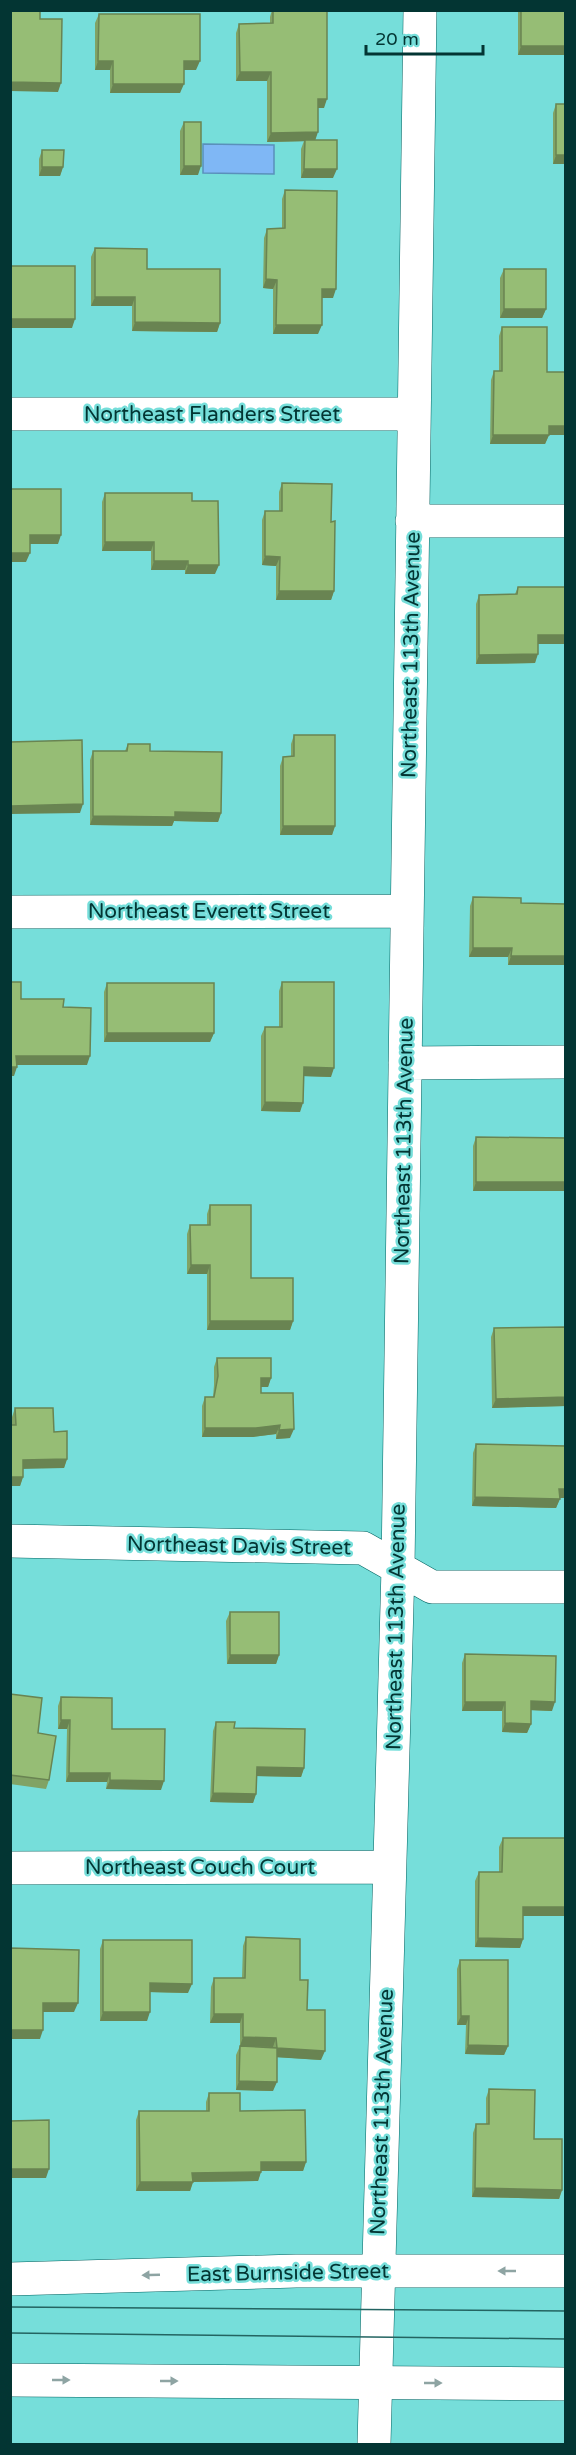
<svg xmlns="http://www.w3.org/2000/svg" width="576" height="2455" font-family="'Varela Round',sans-serif">
<style>
.water{fill:#7fb7f5;stroke:#5a90bb;stroke-width:1.5}
.lines{fill:none;stroke-linecap:round;stroke-linejoin:round}
.minor-casing{stroke:#006361;stroke-width:34}
.tertiary-casing{stroke:#006361;stroke-width:34}
.minor{stroke:#fff;stroke-width:33}
.tertiary{stroke:#fff;stroke-width:33}
.tram{stroke:#236461;stroke-width:1.5}
.wall{fill:#81a365}
.shaded-wall{fill:#698452}
.building{fill:#96bd75;stroke:#698452;stroke-width:1.5}
.oneway{fill:#8ea4a3}
.labels{text-anchor:middle;dominant-baseline:central;stroke-width:5;stroke-linejoin:round;paint-order:stroke}
.street-label{font-size:21px;fill:#033533;stroke:#76deda}
</style>
<rect width="100%" height="100%" fill="#76deda"/>
<path class="water" d="M203,144L274,145V174L203,173Z"/>
<g class="lines">
<g class="minor-casing">
<path id="minor" d="M10,414H414
M412,521H566
M10,912L407,911
M405,1063L566,1062
M10,1541L363,1548L432,1587H566
M10,1868L389,1867
M374,2444L398,1568L420,10"/>
</g>
<g class="tertiary-casing">
<path id="tertiary" d="M10,2279L296,2271H566
M10,2380L566,2384"/>
</g>
<use href="#minor" class="minor"/>
<use href="#tertiary" class="tertiary"/>
<path class="tram" d="M10,2307L566,2311
M10,2333L566,2339"/>
</g>
<path class="wall" d="M272,10H327L324,108H318L315,140L333,178H301V149L304,141L267,142V81H236V33L239,24L270,23V17Z
M518,10H566V55H518Z
M99,14L196,70H184L180,93H110V70H95V23Z
M556,104L566,164H553V113Z
M184,122L198,175H180V131Z
M42,150L63,167L60,176H39V159Z
M285,190L333,298H322L318,334H273V289L263,288L264,238L267,229L282,228V199Z
M95,248L147,269L220,323L217,332L132,331V306H91V257Z
M504,269L546,309L542,318H500V278Z
M502,327L547,372L566,435H549L545,444H490L491,380L494,371H499V336Z
M282,483L331,522L334,591L331,600H276V566L262,565V520L265,511H279V492Z
M105,493L192,501L215,574H185V570H151V551H102V502Z
M518,587H566V644H538L535,663L476,664V604L479,595L515,594Z
M294,735L335,826L332,835H280V766L283,757L291,756V744Z
M128,744L150,751L221,813L218,822L174,821L172,826L90,825V760L93,751H125Z
M473,897L521,903L566,904V965H508V957H469L470,906Z
M282,982L331,1077L304,1076L300,1112L261,1111V1036L265,1027H279V991Z
M107,983L214,1033L210,1042H104V992Z
M476,1137L566,1138V1191H473V1146Z
M210,1205L251,1278L293,1321L290,1330H207V1274H187V1234L190,1225H207V1214Z
M566,1327V1406L492,1408L491,1337L494,1328Z
M217,1358L271,1378L268,1387H261V1393L290,1438L276,1439V1434L253,1437H202V1406L205,1397H213L214,1385V1367Z
M15,1408L54,1432L67,1459L64,1468H23V1477L20,1486L12,1425V1417Z
M476,1444L566,1498H560L556,1508L472,1506L473,1453Z
M230,1612L279,1655L276,1664H227L226,1621Z
M465,1654L552,1711L531,1710V1724L527,1733L502,1732V1711H462V1663Z
M10,1694L38,1733L49,1780L46,1789L10,1784Z
M61,1697L112,1729L161,1790L106,1789L107,1782H66L67,1729H58V1706Z
M216,1722L234,1728L304,1768L301,1777L256,1776V1794L253,1803L210,1802L213,1731Z
M503,1838L566,1916H523V1939L520,1948L475,1947V1881L479,1872H499V1847Z
M246,1937L300,1980L307,2010L321,2060L277,2057L273,2091L236,2090V2055L240,2046L273,2047L240,2046V2023H210L211,1987L214,1978H242L243,1946Z
M103,1940L188,1993L150,1992L147,2021H100V1949Z
M460,1960L508,2046L504,2055L465,2054L466,2025H457V1969Z
M489,2089L534,2139L562,2190L559,2199L472,2197L473,2133L476,2124H486V2098Z
M209,2093L240,2111L306,2162L303,2171H261L258,2181L193,2182L190,2191H136V2120L139,2111H206V2102Z"/>
<path class="shaded-wall" d="M521,46H566V55H518Z
M98,61H113L110,70H95Z
M184,61H200L196,70H181Z
M240,72H271L267,81H236Z
M10,82L61,83L58,92L10,91Z
M113,84H184L180,93H110Z
M318,99H327L324,108H315Z
M318,132L315,141L267,142L271,133Z
M556,155H566V164H553Z
M184,166H201L198,175H180Z
M42,167H63L60,176H39Z
M304,169H337L333,178H301Z
M266,279L277,280L273,289L263,288Z
M322,289H336L333,298H319Z
M95,297H135L132,306H91Z
M504,309H546L542,318H500Z
M10,319H75L72,328H10Z
M135,322L220,323L217,332L132,331Z
M276,325H322L318,334H273Z
M549,426H566V435H546Z
M493,435H549L545,444H490Z
M30,535H61L58,544H26Z
M105,542H154L151,551H102Z
M10,553H30L26,562H10Z
M265,556L280,557L276,566L262,565Z
M154,561H188L185,570H151Z
M188,565H219L215,574H185Z
M279,591H334L331,600H276Z
M538,635H566V644H535Z
M538,654L535,663L476,664L479,655Z
M83,804L80,813L10,814V806Z
M175,812L221,813L218,822L174,821L172,826L90,825L93,816Z
M283,826H335L332,835H280Z
M473,948H512L508,957H469Z
M511,956H566V965H508Z
M107,1033H214L210,1042H104Z
M16,1056H90L87,1065H13Z
M10,1067H17L14,1076H10Z
M304,1067L334,1068L331,1077L300,1076Z
M265,1102L303,1103L300,1112L261,1111Z
M476,1182H566V1191H473Z
M191,1265H210L207,1274H187Z
M210,1321H293L290,1330H207Z
M261,1378H271L268,1387H258Z
M566,1397V1406L492,1408L496,1399Z
M280,1425L276,1434L253,1437H202L205,1428Z
M294,1429L290,1438L276,1439L279,1430Z
M67,1459L64,1468L20,1469L23,1460Z
M10,1477H23L20,1486H10Z
M559,1489H566V1498H556Z
M475,1497L560,1499L556,1508L472,1506Z
M230,1655H279L276,1664H227Z
M531,1701L555,1702L552,1711L527,1710Z
M465,1702H505L502,1711H462Z
M61,1720H70L67,1729H58Z
M505,1723L531,1724L527,1733L502,1732Z
M257,1767L304,1768L301,1777L253,1776Z
M69,1773H110L107,1782H66Z
M110,1780L164,1781L161,1790L106,1789Z
M213,1793L256,1794L253,1803L210,1802Z
M523,1907H566V1916H520Z
M478,1938L523,1939L520,1948L475,1947Z
M150,1983L192,1984L188,1993L147,1992Z
M43,2003H78L74,2012H40Z
M103,2012H150L147,2021H100Z
M214,2014H243L240,2023H210Z
M461,2016H469L466,2025H457Z
M10,2030H43L40,2039H10Z
M243,2037L276,2038L273,2047L240,2046Z
M468,2045L508,2046L504,2055L465,2054Z
M277,2048L325,2051L321,2060L273,2057Z
M239,2081L277,2082L273,2091L236,2090Z
M261,2162H306L303,2171H258Z
M10,2169H49L46,2178H10Z
M261,2172L258,2181L189,2182L192,2173Z
M140,2182H193L190,2191H136Z
M475,2188L562,2190L559,2199L472,2197Z"/>
<path class="building" d="M10,10H40V19H62L61,83L10,82Z
M273,10H327V99H318V132L271,133V72H240L239,24L273,23Z
M521,10H566V46H521Z
M99,14H200V61H184V84H113V61H98Z
M556,104H566V155H556Z
M184,122H201V166H184Z
M305,140H337V169H304Z
M42,150H64L63,167H42Z
M285,190L337,191L336,289H322V325H276L277,280L266,279L267,229L285,228Z
M95,248L147,249V269H220V323L135,322V297H95Z
M10,266H75V319H10Z
M504,269H546V309H504Z
M502,327H547V372H566V426H549V435H493L494,371H502Z
M282,483L332,484L331,522L335,521L334,591H279L280,557L265,556V511H282Z
M10,489H61V535H30V553H10Z
M105,493H192V501H218L219,565H188V561H154V542H105Z
M518,587H566V635H538V654L479,655V595L517,594Z
M294,735H335V826H283V757L294,756Z
M82,740L83,804L10,806V742Z
M128,744H150V751L222,752L221,813L175,812V817L93,816V751H127Z
M473,897L521,898V903L566,904V956H511L512,948H473Z
M10,982H21V999H64L63,1007L91,1008L90,1056H16L17,1067H10Z
M282,982H334V1068L304,1067L303,1103L265,1102V1027H282Z
M107,983H214V1033H107Z
M476,1137L566,1138V1182H476Z
M210,1205H251V1278H293V1321H210V1265H191L190,1225H210Z
M566,1327V1397L496,1399L494,1328Z
M217,1358H271V1378H261V1393H293L294,1429L279,1430L280,1425L256,1428H205V1397H214L218,1376Z
M15,1408H53L54,1432L67,1431V1459L23,1460V1477H10V1425H16Z
M476,1444L566,1446V1489H559L560,1499L475,1497Z
M230,1612H279V1655H230Z
M465,1654L556,1656L555,1702L531,1701V1724L505,1723V1702H465Z
M10,1694L42,1698L38,1733L56,1736L49,1780L10,1775Z
M61,1697L112,1698V1729H165L164,1781L110,1780V1773H69L70,1720H61Z
M216,1722H235L234,1728L305,1729L304,1768L257,1767L256,1794L213,1793Z
M503,1838H566V1907H523V1939L478,1938L479,1872H502Z
M246,1937L300,1939V1980H308L307,2010H325V2051L277,2048L276,2038L243,2037V2014H214V1978H245Z
M103,1940H192V1984L150,1983V2012H103Z
M10,1948L79,1950L78,2003H43V2030H10Z
M460,1960H508V2046L468,2045L469,2016H461Z
M240,2046L277,2048V2082L239,2081Z
M489,2089L535,2090L534,2139H562V2190L475,2188L476,2124H489Z
M209,2093H240V2111L305,2110L306,2162H261V2172L192,2173L193,2182H140L139,2111H209Z
M49,2120V2169H10V2121Z"/>
<defs><path id="oneway-solid" d="M-6-.8H1V-3.2L6.5 0L1 3.2V.8H-6Z" transform="scale(1.5)"/></defs>
<g class="oneway">
<use href="#oneway-solid" transform="translate(507 2271) rotate(-180)"/>
<use href="#oneway-solid" transform="translate(151 2275) rotate(178)"/>
<use href="#oneway-solid" transform="translate(61 2380)"/>
<use href="#oneway-solid" transform="translate(169 2381)"/>
<use href="#oneway-solid" transform="translate(433 2383)"/>
</g>
<g class="labels">
<g class="street-label">
<text x="212" y="414">Northeast Flanders Street</text>
<text transform="translate(411 655) rotate(-89)">Northeast 113th Avenue</text>
<text x="209" y="911">Northeast Everett Street</text>
<text transform="translate(404 1141) rotate(-89)">Northeast 113th Avenue</text>
<text transform="translate(239 1546) rotate(1)">Northeast Davis Street</text>
<text transform="translate(396 1627) rotate(-89)">Northeast 113th Avenue</text>
<text x="200" y="1867">Northeast Couch Court</text>
<text transform="translate(382 2112) rotate(-88)">Northeast 113th Avenue</text>
<text transform="translate(288 2273) rotate(-1)">East Burnside Street</text>
</g>
</g>
<rect width="576" height="2455" fill="none" stroke="#033533" stroke-width="24"/>
<path d="M366 45v9h117v-9" fill="none" stroke="#033533" stroke-width="3"/>
<text x="375" y="45" font-size="18" fill="#033533" stroke="#76deda" stroke-width="4.5" paint-order="stroke">20 m</text>
</svg>
